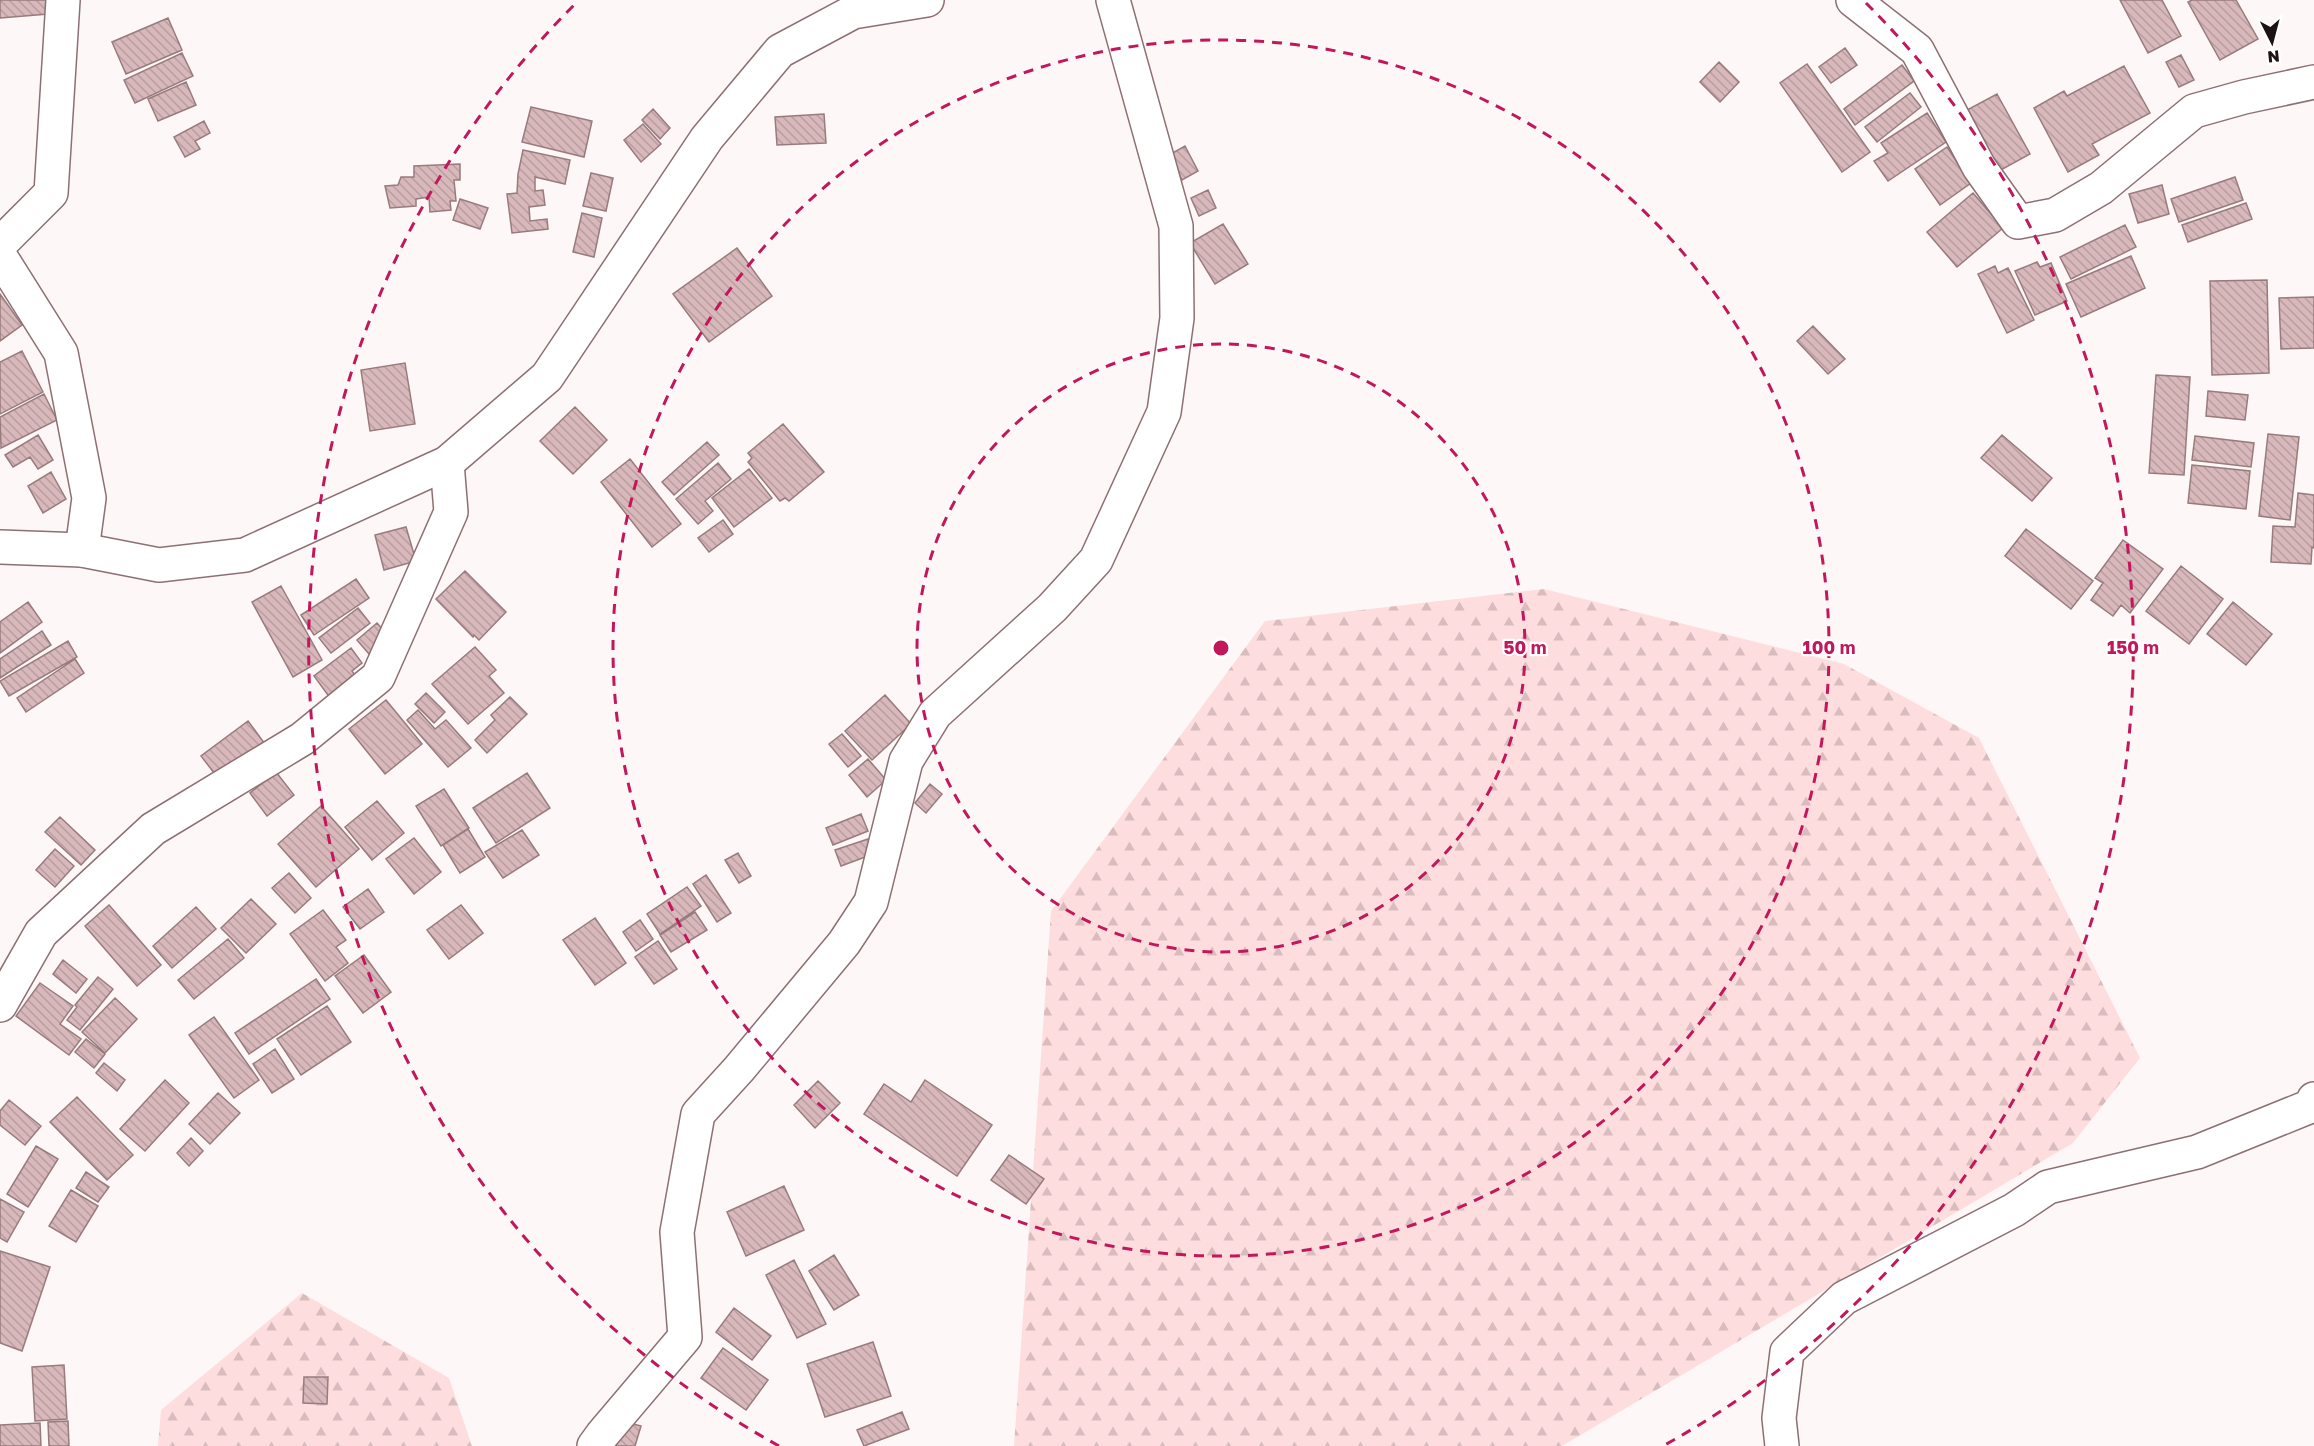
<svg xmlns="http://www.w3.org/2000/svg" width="2314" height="1446" font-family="'Golos Text',sans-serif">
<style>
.forest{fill:url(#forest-firs)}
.building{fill:url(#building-back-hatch);stroke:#987b7d;stroke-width:1.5}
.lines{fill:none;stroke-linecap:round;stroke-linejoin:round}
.street-casing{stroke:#8d7073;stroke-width:36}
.secondary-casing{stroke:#8d7073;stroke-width:36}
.street{stroke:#fff;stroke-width:33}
.secondary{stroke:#fff;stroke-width:33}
.ring{fill:none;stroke:#c2185b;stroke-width:3;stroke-dasharray:10 8}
.centre{fill:#c2185b;stroke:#fff;stroke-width:3}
.ring-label{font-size:18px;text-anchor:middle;font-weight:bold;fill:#c2185b;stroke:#fff;stroke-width:4.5;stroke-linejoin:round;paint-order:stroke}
</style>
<defs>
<pattern id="forest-firs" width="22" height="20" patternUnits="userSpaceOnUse" patternTransform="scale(1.5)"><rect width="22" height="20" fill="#fedddf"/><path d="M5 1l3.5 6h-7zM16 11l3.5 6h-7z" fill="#d9bdbe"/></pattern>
<pattern id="building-back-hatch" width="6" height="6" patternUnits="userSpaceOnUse" patternTransform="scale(1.5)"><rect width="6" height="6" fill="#d8b8bb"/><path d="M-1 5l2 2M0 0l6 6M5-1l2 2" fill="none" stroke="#b99da0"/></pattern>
</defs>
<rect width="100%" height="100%" fill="#fdf7f7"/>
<path class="forest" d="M1544,589L1844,664L1979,738L2140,1058L2073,1143L1562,1446H1014L1051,911L1265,621Z
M302,1293L449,1378L472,1446H158L161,1410Z"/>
<path class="building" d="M0,0H47L48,14L0,18Z
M2120,0H2162L2181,36L2148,53Z
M2192,0H2236L2258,39L2220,60L2188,2Z
M168,18L182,50L126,74L112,42Z
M1845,48L1857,65L1831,83L1819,67Z
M182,53L193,76L135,103L124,80Z
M2181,55L2194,80L2179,87L2166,62Z
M1719,62L1739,82L1720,102L1700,82Z
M1807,64L1870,152L1842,172L1780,83Z
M1902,65L1914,81L1855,125L1844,109Z
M2124,66L2150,113L2092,144L2099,155L2068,172L2034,108L2064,91L2067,96Z
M186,82L196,105L158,121L148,99Z
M1910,93L1921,107L1877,142L1865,127Z
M1997,94L2030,154L1999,171L1967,110Z
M531,107L592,121L584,157L522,142Z
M653,109L670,128L660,139L642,120Z
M1927,113L1946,142L1888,181L1874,161L1888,153L1881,143Z
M824,114L826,143L777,145L775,117Z
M204,121L210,133L195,141L200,149L185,157L174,137Z
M643,124L661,144L641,162L624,140Z
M1185,146L1198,171L1182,180L1169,155Z
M1947,147L1971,183L1940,205L1915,169Z
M523,150L570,160L565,184L535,177V191L543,190L545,205L529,207L530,221L547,219L548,229L512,233L507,194L517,193L518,174Z
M460,164V180H454L456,201H450L451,210L430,212L429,197L416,199V206L390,208L385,186L398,185L401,177H414V166Z
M591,173L613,178L606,211L583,206Z
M2235,177L2243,200L2179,222L2171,199Z
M2162,185L2169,214L2138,223L2129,194Z
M1208,190L1216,208L1199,216L1191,198Z
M1973,193L2003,228L1957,267L1927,232Z
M460,199L488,208L480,229L453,220Z
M2246,203L2252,219L2188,242L2182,225Z
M582,213L602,218L594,257L573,252Z
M1223,224L1248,264L1215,284L1190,243Z
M2125,225L2136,247L2071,279L2060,257Z
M737,248L772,296L709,342L673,294Z
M2131,256L2145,288L2081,317L2066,284Z
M2037,262L2040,267L2051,263L2067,301L2035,315L2015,271Z
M1995,266L1998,273L2008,268L2034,320L2007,333L1978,274Z
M2267,280L2269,373L2212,375L2210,281Z
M0,294L22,325L0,341Z
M2314,297V348L2281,349L2279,298Z
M1813,326L1845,359L1828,374L1797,341Z
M22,351L43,392L0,414V362Z
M405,363L415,424L370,431L361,370Z
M2156,375L2190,377L2184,475L2149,473Z
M2208,391L2248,395L2245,420L2206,416Z
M44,394L57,420L1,448L0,417Z
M575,407L607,440L573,474L540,441Z
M783,424L824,472L789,501L785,498L780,501L748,462L752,458L748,453Z
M2268,434L2299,437L2290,520L2259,516Z
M38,435L53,460L38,469L30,457L13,467L5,455Z
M2002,435L2052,478L2032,501L1981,458Z
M2195,436L2254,443L2251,467L2192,460Z
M707,442L719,455L674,495L662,482Z
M630,459L681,524L652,547L601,482Z
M718,463L731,479L705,501L713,511L698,524L676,499Z
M2192,465L2250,471L2246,509L2188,503Z
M749,469L772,498L734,527L712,498Z
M51,472L66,499L43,513L28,486Z
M2298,493L2314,495V548L2312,547L2311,564L2271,562L2273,526L2295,527Z
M723,520L733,534L709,552L698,538Z
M406,527L416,561L384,570L375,535Z
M2026,529L2093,581L2071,609L2005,556Z
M2123,540L2163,569L2130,613L2121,605L2113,616L2091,600L2103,583L2095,578Z
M2181,566L2223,599L2189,644L2146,611Z
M465,571L506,612L479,640L474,635L473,637L436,599Z
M356,579L369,598L314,635L301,615Z
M281,586L322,660L293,677L252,602Z
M28,602L42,622L0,653V622Z
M2233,602L2272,634L2246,665L2207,634Z
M358,608L370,623L331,653L319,638Z
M377,623L389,637L369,654L357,640Z
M42,631L51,645L0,678V659Z
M68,641L77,657L9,696L0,681Z
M475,647L496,670L489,676L504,693L468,724L432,684Z
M351,648L362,663L352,671L360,682L333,702L314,676Z
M75,659L84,673L26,712L17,698Z
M426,693L445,712L434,723L415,704Z
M885,695L911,724L872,760L845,731Z
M510,697L527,714L487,753L475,740L495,720L491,715Z
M386,700L422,744L385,774L349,729Z
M418,710L435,729L446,720L471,748L448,767L407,720Z
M248,721L265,744L218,778L201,756Z
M842,734L861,756L848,767L829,744Z
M868,759L886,780L867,797L849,775Z
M276,772L294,795L267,816L250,793Z
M527,773L550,808L496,843L473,808Z
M930,784L942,794L926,813L915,803Z
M444,789L469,828L441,846L416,806Z
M377,801L404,833L372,860L345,827Z
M321,806L359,849L316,887L278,844Z
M861,814L868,831L833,845L826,828Z
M60,817L95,850L81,865L45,832Z
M468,829L485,857L460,873L443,845Z
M522,830L539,855L503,878L485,852Z
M414,838L441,872L414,894L386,859Z
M871,838L876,853L841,866L835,850Z
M55,849L74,866L55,887L36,870Z
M738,853L751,876L739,883L725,860Z
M289,873L311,898L295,913L272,888Z
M706,875L731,913L717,922L693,884Z
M687,887L701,906L660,934L647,914Z
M368,889L384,912L360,929L343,907Z
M251,899L276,924L246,953L221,928Z
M109,905L161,965L137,986L85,926Z
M461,905L483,933L449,959L427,930Z
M196,907L216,929L172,968L153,946Z
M323,910L346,940L336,947L348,963L325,981L290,934Z
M695,912L707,930L671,952L660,935Z
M595,918L626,963L595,985L563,940Z
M640,920L653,939L636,951L623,932Z
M228,939L244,958L194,999L178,980Z
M658,941L677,969L654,984L635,957Z
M364,955L391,992L363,1013L335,976Z
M63,960L87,979L76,993L53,974Z
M98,977L113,989L80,1030L67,1020L77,1007L75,1005Z
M316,979L330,999L249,1054L235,1033Z
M40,983L73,1006L60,1024L81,1039L69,1055L16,1016Z
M115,998L137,1019L105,1053L82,1032Z
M327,1006L351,1042L301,1075L277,1039Z
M214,1017L259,1080L234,1098L189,1035Z
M86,1039L105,1054L94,1068L75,1052Z
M275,1049L294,1079L272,1093L253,1064Z
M104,1063L125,1080L117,1091L96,1073Z
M165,1080L189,1103L145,1151L120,1129Z
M925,1080L992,1125L957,1176L864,1114L884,1084L911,1102Z
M818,1081L840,1103L815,1128L794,1105Z
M218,1093L240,1113L210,1144L189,1124Z
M77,1097L133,1155L107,1180L50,1122Z
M9,1100L41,1126L25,1145L0,1125V1111Z
M191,1138L203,1151L189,1166L177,1153Z
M36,1146L58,1159L28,1207L7,1194Z
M1009,1155L1044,1179L1026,1204L991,1180Z
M86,1172L109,1187L98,1202L76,1188Z
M784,1186L804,1230L746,1256L727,1212Z
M71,1190L98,1206L76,1242L49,1226Z
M0,1199L24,1212L7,1242L0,1238Z
M0,1251L50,1267L22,1351L0,1343Z
M834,1255L859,1295L834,1310L809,1271Z
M794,1260L826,1324L797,1338L766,1275Z
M734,1308L771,1336L752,1360L716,1332Z
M873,1342L891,1396L825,1417L807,1364Z
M723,1348L768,1380L746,1410L701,1378Z
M64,1365L67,1419L35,1421L32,1367Z
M304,1377H328L327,1404L303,1403Z
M902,1412L909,1429L864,1446L857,1430Z
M618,1420L641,1426L635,1446H610Z
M68,1421L69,1446H49L48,1422Z
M40,1423L41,1446H0V1425Z"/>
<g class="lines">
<g class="street-casing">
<path id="street" d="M1853,0L1917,50L1979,167L2018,222L2055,215L2101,188L2194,111L2244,97L2314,82
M0,244L51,193L63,0
M0,256L61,353L89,498L82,550L0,547
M0,1005L41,933L153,829L302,739L378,677L451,512L447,463
M594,1446L602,1435L685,1337L677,1232L698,1114L739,1069L844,943L871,902L906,761L935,714L1052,608L1096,560L1164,412L1177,318L1176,226L1113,0
M1782,1446L1779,1418L1787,1352L1844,1298L2014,1210L2048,1187L2197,1152L2311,1106L2314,1099"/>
</g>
<g class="secondary-casing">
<path id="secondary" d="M82,550L159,565L245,555L447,463L547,377L707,138L780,51L853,12L927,0"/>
</g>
<use href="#street" class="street"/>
<use href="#secondary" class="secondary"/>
</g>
<g class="ring">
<circle cx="1221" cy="648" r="304"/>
<circle cx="1221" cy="648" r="608"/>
<path d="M779 1446A912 912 0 0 1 576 3M1866 3A912 912 0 0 1 1663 1446"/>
</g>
<circle cx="1221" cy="648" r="9" class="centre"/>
<g class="ring-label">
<text x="1525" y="654">50 m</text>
<text x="1829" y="654">100 m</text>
<text x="2133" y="654">150 m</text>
</g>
<g transform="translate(2272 42) rotate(174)" stroke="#ffffff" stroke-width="4.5" paint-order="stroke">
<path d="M0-4.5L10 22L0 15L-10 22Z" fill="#1e1314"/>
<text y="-9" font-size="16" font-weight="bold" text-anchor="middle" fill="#1e1314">N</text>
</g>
</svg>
